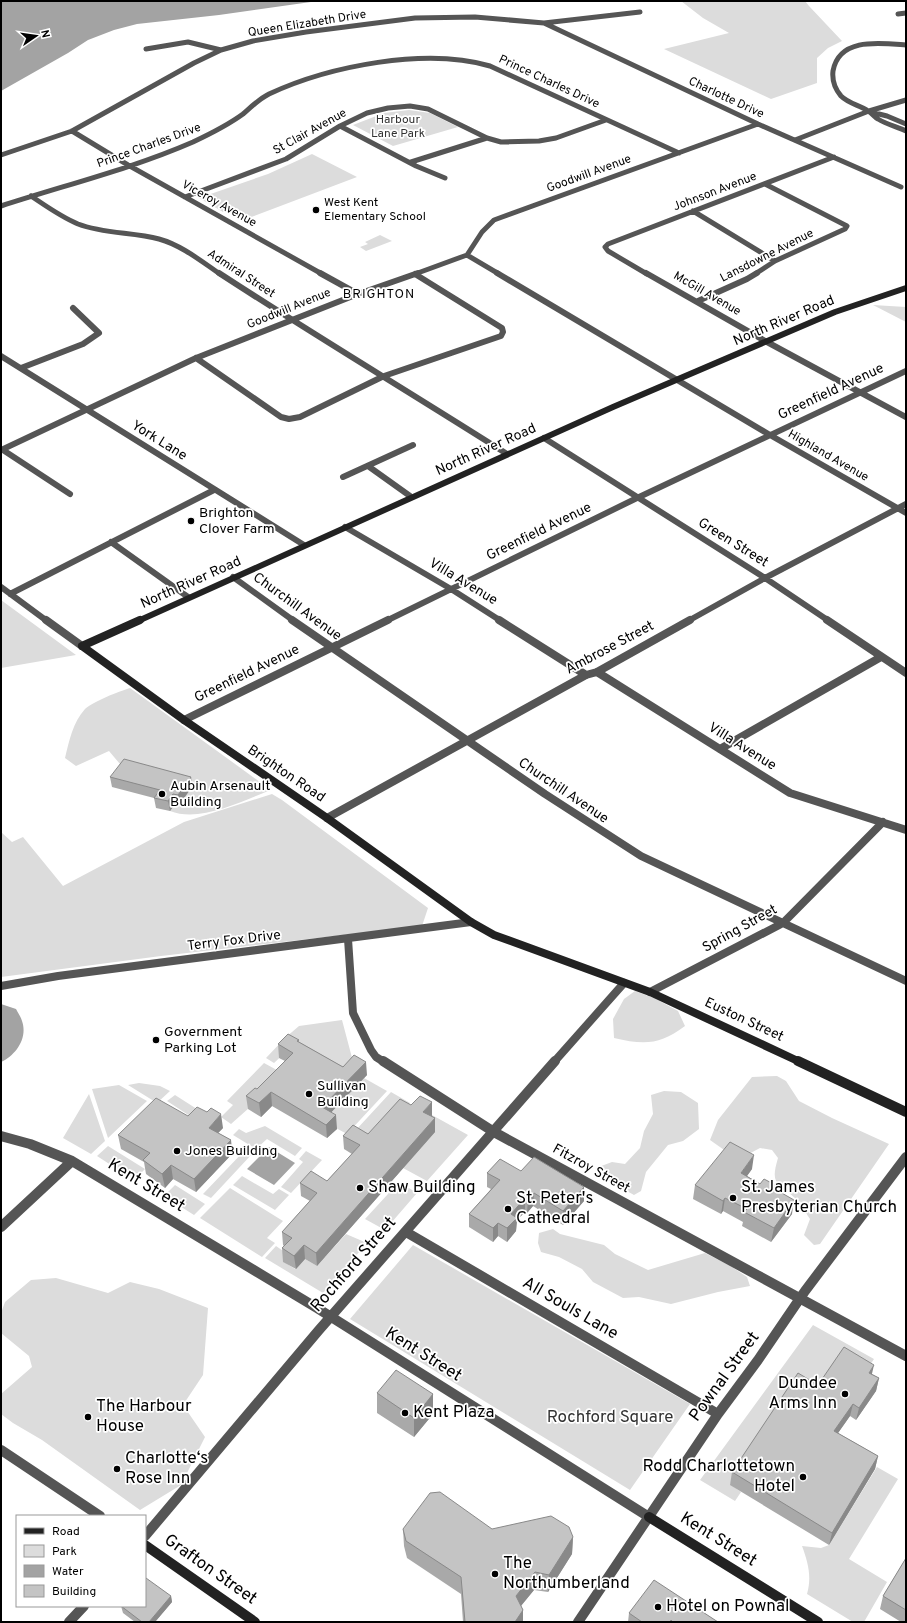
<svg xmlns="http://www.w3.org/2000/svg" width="907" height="1623" font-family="Overpass,sans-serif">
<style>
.green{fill:#dcdcdc}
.water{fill:#a3a3a3}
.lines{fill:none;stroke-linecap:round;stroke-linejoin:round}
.street-far3{stroke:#555;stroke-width:5}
.street-far2{stroke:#555;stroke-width:6}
.street-far1{stroke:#555;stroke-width:8}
.street{stroke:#555;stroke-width:10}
.secondary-far2{stroke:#222;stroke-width:6}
.secondary-far1{stroke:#222;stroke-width:8}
.secondary{stroke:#222;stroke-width:10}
.wall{fill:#a9a9a9}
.shaded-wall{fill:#898989}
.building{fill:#c4c4c4;stroke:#898989}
.poi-dot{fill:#000;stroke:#fff;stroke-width:1.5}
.labels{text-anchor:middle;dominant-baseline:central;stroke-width:3.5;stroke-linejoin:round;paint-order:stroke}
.far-street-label{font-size:12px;fill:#000;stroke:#fff}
.far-park-label{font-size:12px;fill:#333;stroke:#fff}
.far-poi-label{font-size:12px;fill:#000;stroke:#fff;text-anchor:start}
.far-neighbourhood-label{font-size:13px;letter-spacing:1px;fill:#000;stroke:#fff}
.street-label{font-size:14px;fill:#000;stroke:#fff}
.poi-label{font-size:14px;fill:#000;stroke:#fff;text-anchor:start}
.near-street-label{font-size:17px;fill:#000;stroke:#fff}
.near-poi-label{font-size:17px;fill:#000;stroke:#fff;text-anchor:start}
.near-park-label{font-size:17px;fill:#333;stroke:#fff}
</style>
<rect width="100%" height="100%" fill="#fff"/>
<path class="green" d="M681,1H805L809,6L842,41L828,48L817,58V83L771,99L664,49L729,33L703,18Z
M409,110L430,113L458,127L393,146L353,125L384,113Z
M312,154L357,177L246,219L233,212H223L199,198L268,174Z
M380,235L392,241L366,251L360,247L368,244L365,242Z
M873,305L906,307V322Z
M1,600L76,655L1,668Z
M130,688L271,790C242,801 200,823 170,811L175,804L125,770L109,751L76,766L65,758C69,741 73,722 85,709C94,701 118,692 130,688Z
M272,794L282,800L428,908L422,926L161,956L1,977V832L12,842L23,837L63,886L184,822Z
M635,991L654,998L678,1011L685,1026C660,1045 644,1045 614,1038L613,1019L624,999Z
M342,1020L355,1069L344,1081L290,1048L274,1063L266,1058L285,1038L299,1026Z
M264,1063L286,1075L231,1124L221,1117L233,1105L227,1101Z
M777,1076L786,1081L799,1101L832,1118L889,1144L820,1244L814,1245L804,1235L810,1219C805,1212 801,1203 795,1198C777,1182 770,1185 778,1158L772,1150L760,1148L743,1157L727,1152L710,1140L718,1120L752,1077Z
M364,1078L387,1091L347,1134L323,1121L355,1087V1081L359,1084Z
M139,1083L160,1086L170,1091L157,1103L128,1085Z
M119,1085L147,1101L108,1138L92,1089Z
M664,1091L681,1092L698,1103L699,1129L683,1141L668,1145L646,1172L641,1191L634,1195L600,1176L596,1168L612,1162L625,1164L640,1148L644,1131L653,1114L651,1095Z
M391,1092L410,1103L374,1142L355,1131Z
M89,1094L105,1141L91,1154L63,1138Z
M175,1095L200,1111L193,1118L167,1101Z
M432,1115L468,1135L427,1181L403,1168L423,1125Z
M265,1126L302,1148L295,1156L267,1139L256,1149L233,1135L239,1129L246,1133Z
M108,1146L145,1169L134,1180L97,1156Z
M245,1150L252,1154L211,1198L203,1194Z
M306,1151L322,1160L291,1193L281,1187L303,1162L299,1159Z
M242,1176L273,1194L279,1189L289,1195L275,1210L233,1185Z
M399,1182L417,1193L385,1230L365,1219Z
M175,1185L205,1204L194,1215L164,1196Z
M230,1188L283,1221L267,1238L275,1243L262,1257L200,1218Z
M553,1229L560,1234L604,1245L615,1254L648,1270L705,1253L729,1265L747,1277L750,1286L718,1292L671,1304L639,1297L623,1298L593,1282L582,1269L559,1257L541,1252L538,1243L539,1233Z
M346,1234L367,1243L323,1293L265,1258L276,1246L289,1255L284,1262L295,1269L305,1259L317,1266Z
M413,1245L690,1404L630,1490L350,1319Z
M56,1278L108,1293L130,1282L159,1289L208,1308L203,1375L183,1405L205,1437L181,1485L140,1510L42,1440L13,1423L1,1414V1394L32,1367L29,1356L1,1333V1313L5,1302L31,1280Z
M813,1325L874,1359L864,1374L730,1484L741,1492L735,1501L700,1480Z
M877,1467L898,1479L849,1559L887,1582L864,1622H853L807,1594C812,1577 808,1562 802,1546L821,1548L829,1545Z"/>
<path class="water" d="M1,1H318L219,15L137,24L114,30L88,40L68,53L1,91Z
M1,1004L16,1009C18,1013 21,1017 22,1021C28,1038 16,1055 1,1062Z
M269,1147L295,1163L274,1185L247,1169Z"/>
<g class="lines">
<path class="street-far3" d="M898,14L906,13
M544,23L758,124L901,187
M906,45C880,43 839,37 833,71C832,80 835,89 841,96C849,104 860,105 868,111C872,113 874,117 878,119C886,124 897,127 906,131
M146,49L188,42L221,50
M871,112L887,116L906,124
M340,126L416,166L445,178
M72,131L128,165L322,274
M795,140L869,111L906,100
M1,155L72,131L194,63L221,50L253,41L306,32L415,18L475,17L544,23L640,12
M411,162L487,138
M31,196C46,206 61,217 78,224C104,234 133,232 159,239C181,245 201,261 220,274
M185,197L286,159L340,126L367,113L388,108L410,106L428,109L487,138L501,142L539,141L556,138L606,120
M1,206C65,185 131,169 193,142C210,134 228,125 243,114C251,107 259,99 269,94C329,66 426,47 490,66L679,153
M693,211L775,261
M467,255L499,274
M415,274L467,255L482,232L494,220L758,124
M647,274L608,251L605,247L608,244L834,157
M755,274L775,261L845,229L847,226L765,184"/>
<path class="street-far2" d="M219,273C314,335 411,393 507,454
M320,273L358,294
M497,273L770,435L906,513
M646,273L767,342L906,417
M698,301L747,279L757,273
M1,356L304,545
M196,358L281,417L289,419L300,417L384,376L501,336L503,332L502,328L415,274
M21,368L83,344L99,333L73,308
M544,438L765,578L829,621
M1,450L196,358L358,294L418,273
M3,450L70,494
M368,466L410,496
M343,477L413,445
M345,527L451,589L501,621
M111,542L188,597
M233,577L294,621
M1,587L47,621
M10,594L214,490
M386,621L637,498L906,371
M688,621L765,578L906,504"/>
<path class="street-far1" d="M46,620L82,646
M292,620L545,794L641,856L906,981
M499,620L586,675
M827,620L906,673
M597,672L790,793L906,830
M184,720L388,620
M720,749L881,657
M327,818L586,675L597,672L690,620
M348,939L353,1013L371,1050L376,1057L384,1062
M1,986L58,976L471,922
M650,992L783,923L883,822
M554,1062L624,983"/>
<path class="street" d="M383,1061L494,1132L906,1356
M1,1136L30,1144L72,1161L317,1308L649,1517
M1,1227L72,1161
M406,1232L718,1414
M1,1450L100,1516
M145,1536L319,1330L555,1061
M69,1622L84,1606
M578,1622L718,1414L758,1360L805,1291L906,1157"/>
<path class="secondary-far2" d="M138,621L613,407L835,312L906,288"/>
<path class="secondary-far1" d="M82,646L184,720L327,818L471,922L494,935L650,992L800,1062
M82,646L140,620"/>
<path class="secondary" d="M798,1061L906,1112
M649,1517L818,1622
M145,1545L255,1622"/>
</g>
<path class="wall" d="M110,777H191L192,787L179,805L175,804L170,811L156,808L154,798L112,787Z
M299,1040V1042L343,1067L367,1075L331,1112L337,1129L327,1138L272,1106L261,1117L248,1109L246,1096L257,1089L285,1061L279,1058L278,1044Z
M188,1116L223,1128L218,1133L231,1140L232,1154L196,1192L173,1179L165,1188L146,1174L144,1162L121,1149L118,1135Z
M431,1116L435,1118V1132L317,1266L305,1259L296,1269L283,1262L282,1248L284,1246L283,1245L282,1232L310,1201L301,1196L300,1183L327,1181L352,1154L344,1149L343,1136L368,1134L432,1116Z
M752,1169L747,1176L760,1184L782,1194L792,1214L771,1242L742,1226L743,1222L723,1211L721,1214L693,1199L695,1185Z
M521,1171L584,1201L563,1225L533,1206L527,1213L525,1212L517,1220L516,1231L507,1242L498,1236L493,1242L469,1227V1214L491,1189L487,1187V1173Z
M872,1374L879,1378L876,1391L856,1420L850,1416L838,1433L878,1456L875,1469L829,1545L730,1485L732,1472L818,1385Z
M377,1393L433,1394V1414L414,1437L377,1413Z
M403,1529H492L573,1537L572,1554L548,1592L534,1590L521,1606L523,1610V1622H463L461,1594L407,1558L404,1546Z
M906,1558V1622H901L880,1609L883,1596Z
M171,1596L172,1602L155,1622H135L123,1613L121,1606Z
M629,1613L718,1622H628Z"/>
<path class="shaded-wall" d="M191,777L192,787L179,805L178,795Z
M173,794L175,804L170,811L168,801Z
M366,1062L367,1075L323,1121L322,1107Z
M271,1092L272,1106L261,1117L259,1103Z
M432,1102V1116L423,1125V1112Z
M221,1114L223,1128L210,1141L209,1128Z
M336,1115L337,1129L327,1138L326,1125Z
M435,1118V1132L317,1266L316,1253Z
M231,1140L232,1154L196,1192L194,1179Z
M754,1155L752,1169L739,1187L741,1173Z
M171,1165L173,1179L165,1188L162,1174Z
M584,1187V1201L563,1225V1211Z
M534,1193L533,1206L527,1213L528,1200Z
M525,1198V1212L517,1220L516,1231L507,1242V1228L511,1214Z
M725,1198L723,1211L721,1214L723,1201Z
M794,1200L792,1214L771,1242L774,1228Z
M498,1223V1236L493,1242V1228Z
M304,1245L305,1259L296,1269L294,1256Z
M874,1365L871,1378L869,1373Z
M879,1378L876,1391L856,1420L859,1408Z
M433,1394V1414L414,1437V1418Z
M853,1404L850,1416L831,1443L834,1431Z
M878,1456L875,1469L829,1545L832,1533Z
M573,1537L572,1554L548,1592L549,1575Z
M535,1572L534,1590L515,1613L516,1596Z
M171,1596L172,1602L155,1622H149Z
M523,1610V1622H515Z"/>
<path class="building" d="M124,759L191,777L178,795L173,794L168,801L154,798L160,790L110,777Z
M288,1034L299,1040L297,1041L343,1067L354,1055L366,1062L322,1107L336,1115L326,1125L271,1092L259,1103L246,1096L255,1088L257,1089L293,1053L278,1044Z
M420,1096L432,1102L423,1112L435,1118L316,1253L304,1245L294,1256L282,1248L292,1238L282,1232L317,1193L300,1183L311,1171L327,1181L360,1145L343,1136L353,1125L368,1134L400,1099L411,1105Z
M156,1098L188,1116L197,1107L207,1112L211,1108L221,1114L209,1128L231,1140L194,1179L171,1165L162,1174L143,1160L150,1153L118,1135Z
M730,1142L754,1155L741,1173L760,1184L764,1179L783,1189L780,1192L794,1200L774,1228L744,1212L747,1209L725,1198L723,1201L695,1185Z
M534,1157L584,1187L563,1211L534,1193L528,1200L525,1198L511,1214L517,1218L507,1228L498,1223L493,1228L469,1214L500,1180L487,1173L500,1159L521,1171Z
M844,1347L874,1365L869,1373L879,1378L859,1408L853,1404L834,1431L878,1456L832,1533L732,1472L798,1373L818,1385Z
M396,1370L433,1394L414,1418L377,1393Z
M440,1492L492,1529L551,1516L569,1527L573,1537L549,1575L535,1572L516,1596L523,1610L515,1622H465L461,1577L406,1541L403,1529L430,1493Z
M906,1558V1610L883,1596Z
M146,1578L171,1596L149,1622H142L121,1606H145V1579Z
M654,1580L718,1622H673L671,1620L670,1622H642L629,1613Z"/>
<g class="poi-dot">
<circle cx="316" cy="210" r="4"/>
<circle cx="191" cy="521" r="4"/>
<circle cx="162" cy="794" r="4"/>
<circle cx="156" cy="1040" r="4"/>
<circle cx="309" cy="1094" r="4"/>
<circle cx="177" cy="1151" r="4"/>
<circle cx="360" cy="1188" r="4"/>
<circle cx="733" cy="1198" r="4"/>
<circle cx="508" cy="1209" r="4"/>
<circle cx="845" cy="1394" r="4"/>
<circle cx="405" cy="1413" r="4"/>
<circle cx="88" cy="1417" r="4"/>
<circle cx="117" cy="1469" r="4"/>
<circle cx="803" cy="1477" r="4"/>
<circle cx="495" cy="1574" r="4"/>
<circle cx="658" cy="1607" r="4"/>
</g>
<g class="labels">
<g class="far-street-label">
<text transform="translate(307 24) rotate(-9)">Queen Elizabeth Drive</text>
<text transform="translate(549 82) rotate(25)">Prince Charles Drive</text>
<text transform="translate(726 98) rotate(25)">Charlotte Drive</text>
<text transform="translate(310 132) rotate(-29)">St Clair Avenue</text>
<text transform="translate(149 146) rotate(-20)">Prince Charles Drive</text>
<text transform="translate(589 174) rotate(-20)">Goodwill Avenue</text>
<text transform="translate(715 192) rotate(-21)">Johnson Avenue</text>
<text transform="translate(219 204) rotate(29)">Viceroy Avenue</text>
<text transform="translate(767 256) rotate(-27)">Lansdowne Avenue</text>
<text transform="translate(241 274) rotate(33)">Admiral Street</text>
<text transform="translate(707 294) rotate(30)">McGill Avenue</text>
<text transform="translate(289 309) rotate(-22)">Goodwill Avenue</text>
<text transform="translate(828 456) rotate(30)">Highland Avenue</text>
</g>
<g class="far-park-label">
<text x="398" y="120">Harbour<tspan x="398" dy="14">Lane Park</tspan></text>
</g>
<g class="far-poi-label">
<text x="324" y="203">West Kent<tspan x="324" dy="14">Elementary School</tspan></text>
</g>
<g class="far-neighbourhood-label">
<text x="379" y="295">BRIGHTON</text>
</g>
<g class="street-label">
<text transform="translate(784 321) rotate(-23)">North River Road</text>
<text transform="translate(831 392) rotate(-25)">Greenfield Avenue</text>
<text transform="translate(159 441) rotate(32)">York Lane</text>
<text transform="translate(486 450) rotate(-24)">North River Road</text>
<text transform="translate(539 532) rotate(-26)">Greenfield Avenue</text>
<text transform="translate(733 543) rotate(32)">Green Street</text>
<text transform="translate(463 582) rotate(31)">Villa Avenue</text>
<text transform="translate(191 583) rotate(-24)">North River Road</text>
<text transform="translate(297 607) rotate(36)">Churchill Avenue</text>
<text transform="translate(610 648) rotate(-28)">Ambrose Street</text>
<text transform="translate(247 674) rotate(-26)">Greenfield Avenue</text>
<text transform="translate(742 747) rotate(32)">Villa Avenue</text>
<text transform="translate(286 774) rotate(34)">Brighton Road</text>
<text transform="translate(563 791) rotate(34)">Churchill Avenue</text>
<text transform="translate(740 929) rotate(-29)">Spring Street</text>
<text transform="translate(234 941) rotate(-7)">Terry Fox Drive</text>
<text transform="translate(744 1020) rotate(25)">Euston Street</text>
<text transform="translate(591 1169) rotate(29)">Fitzroy Street</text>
</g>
<g class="poi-label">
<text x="199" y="513">Brighton<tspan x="199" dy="16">Clover Farm</tspan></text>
<text x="170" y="786">Aubin Arsenault<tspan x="170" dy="16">Building</tspan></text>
<text x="164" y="1032">Government<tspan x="164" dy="16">Parking Lot</tspan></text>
<text x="317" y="1086">Sullivan<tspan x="317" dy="16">Building</tspan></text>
<text x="185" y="1151">Jones Building</text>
</g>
<g class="near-street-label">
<text transform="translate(146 1186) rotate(31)">Kent Street</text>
<text transform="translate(354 1265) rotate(-49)">Rochford Street</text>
<text transform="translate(570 1309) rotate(30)">All Souls Lane</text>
<text transform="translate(423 1355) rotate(32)">Kent Street</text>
<text transform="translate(725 1377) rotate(-54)">Pownal Street</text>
<text transform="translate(718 1540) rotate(32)">Kent Street</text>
<text transform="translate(210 1570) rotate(35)">Grafton Street</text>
</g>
<g class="near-poi-label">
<text x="368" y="1188">Shaw Building</text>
<text x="741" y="1188">St. James<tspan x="741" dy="20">Presbyterian Church</tspan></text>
<text x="516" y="1199">St. Peter's<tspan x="516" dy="20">Cathedral</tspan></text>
<text x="837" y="1384" text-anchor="end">Dundee<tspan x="837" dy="20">Arms Inn</tspan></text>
<text x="96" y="1407">The Harbour<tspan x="96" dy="20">House</tspan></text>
<text x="413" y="1413">Kent Plaza</text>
<text x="125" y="1459">Charlotte‘s<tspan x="125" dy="20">Rose Inn</tspan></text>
<text x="795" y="1467" text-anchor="end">Rodd Charlottetown<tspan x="795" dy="20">Hotel</tspan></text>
<text x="503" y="1564">The<tspan x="503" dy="20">Northumberland</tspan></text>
<text x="666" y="1607">Hotel on Pownal</text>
</g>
<g class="near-park-label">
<text x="610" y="1418">Rochford Square</text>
</g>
</g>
<rect width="907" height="1623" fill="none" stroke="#000000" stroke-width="4"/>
<rect x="16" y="1515" width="130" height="92" fill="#ffffff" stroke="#999999"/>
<rect x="24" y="1528" width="20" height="6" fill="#222222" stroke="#999999"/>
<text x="52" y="1535" font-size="12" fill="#000000">Road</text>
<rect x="24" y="1545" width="20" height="12" fill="#dcdcdc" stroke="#999999"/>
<text x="52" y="1555" font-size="12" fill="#000000">Park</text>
<rect x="24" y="1565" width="20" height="12" fill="#a3a3a3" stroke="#999999"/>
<text x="52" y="1575" font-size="12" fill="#000000">Water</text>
<rect x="24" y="1585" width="20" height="12" fill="#c4c4c4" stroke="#999999"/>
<text x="52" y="1595" font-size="12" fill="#000000">Building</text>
<g transform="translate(36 36) rotate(77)" stroke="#ffffff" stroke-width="3" paint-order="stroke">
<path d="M0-3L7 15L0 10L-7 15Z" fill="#000000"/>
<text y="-6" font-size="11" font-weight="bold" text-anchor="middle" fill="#000000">N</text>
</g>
</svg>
